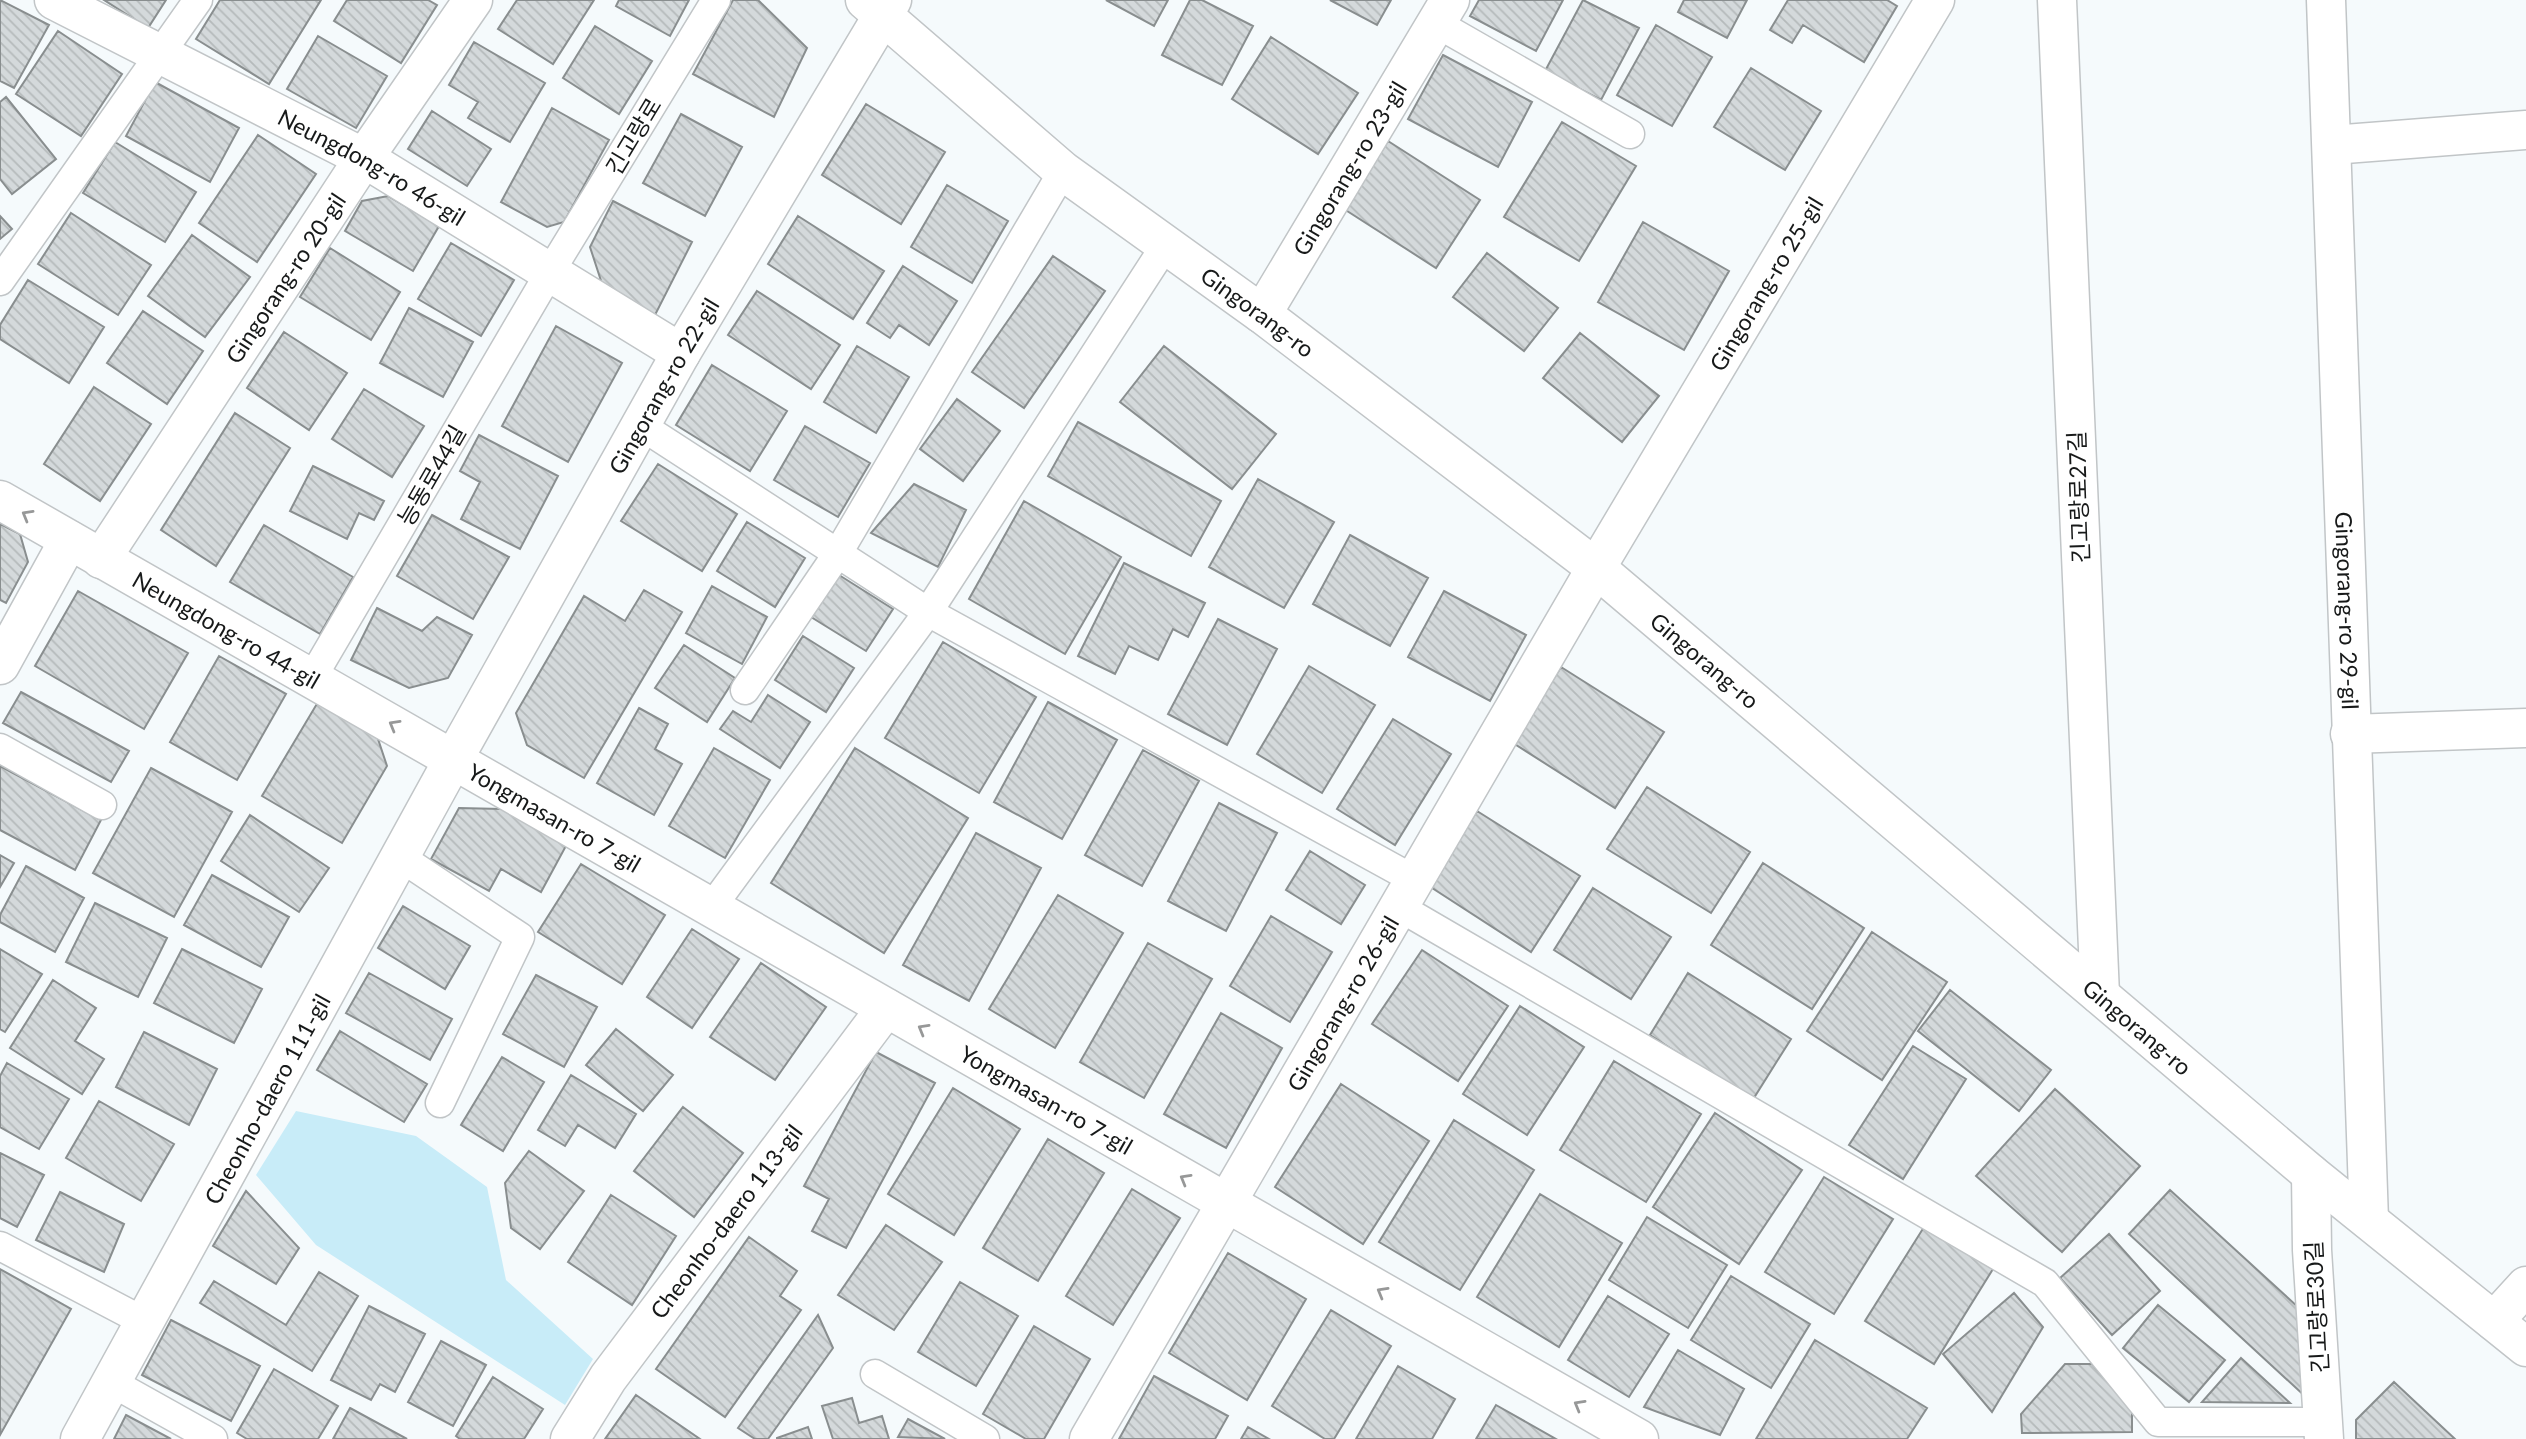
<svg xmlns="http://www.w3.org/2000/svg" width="2526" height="1439" font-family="Lato,'Noto Sans KR',sans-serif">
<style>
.park{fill:#c8ecf8}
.building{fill:url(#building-back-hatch);stroke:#898e8f;stroke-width:2}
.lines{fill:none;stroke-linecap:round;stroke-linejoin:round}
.service-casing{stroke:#c1c5c7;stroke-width:31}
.minor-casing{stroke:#c1c5c7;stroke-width:41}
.secondary-casing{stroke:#c1c5c7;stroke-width:41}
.service{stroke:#fff;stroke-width:28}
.minor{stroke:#fff;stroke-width:38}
.secondary{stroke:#fff;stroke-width:38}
.oneway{stroke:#979898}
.labels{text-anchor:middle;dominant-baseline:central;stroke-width:5;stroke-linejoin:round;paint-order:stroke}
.street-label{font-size:23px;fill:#171919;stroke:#fff}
</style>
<defs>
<pattern id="building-back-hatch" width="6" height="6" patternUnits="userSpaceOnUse" patternTransform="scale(1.75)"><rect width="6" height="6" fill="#d4d9db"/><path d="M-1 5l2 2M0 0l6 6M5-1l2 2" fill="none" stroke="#b5babb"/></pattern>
</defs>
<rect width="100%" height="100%" fill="#f5fafc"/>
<path class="park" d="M296,1111L416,1136L487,1187L506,1280L593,1359L565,1405L316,1245L256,1175Z"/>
<path class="building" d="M0,0L49,25L14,88L0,81Z
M104,0H166L148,28Z
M220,0H321L269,84L196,39Z
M347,0H428L437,5L401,63L334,21Z
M517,0H594L553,64L498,29Z
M619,0H689L670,36L616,6Z
M733,0H758L807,48L774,117L693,74Z
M1106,0H1168L1154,26Z
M1190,0H1202L1253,26L1222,85L1162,55Z
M1330,0H1391L1377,25Z
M1479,0H1563L1536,51L1470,16Z
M1583,0L1639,28L1601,100L1545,71Z
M1684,0H1747L1727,38L1678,12Z
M1788,0H1887L1897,6L1864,62L1803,25L1792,43L1770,30Z
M1656,25L1712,57L1672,126L1617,95Z
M595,26L652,61L619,114L563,78Z
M58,31L122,74L81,136L16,94Z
M318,36L387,76L356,128L287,89Z
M1271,37L1358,93L1318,154L1232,99Z
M474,42L545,83L510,142L468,118L478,102L449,85Z
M1443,55L1532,102L1498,167L1408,119Z
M1751,68L1821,111L1785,170L1714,127Z
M155,82L239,128L210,182L126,136Z
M6,97L56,159L12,194L0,179V102Z
M866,104L945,152L901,224L822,175Z
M552,108L609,140L564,222L547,227L501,202Z
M432,111L491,149L467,186L408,149Z
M681,114L742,147L705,216L643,183Z
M1562,122L1636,166L1579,261L1504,217Z
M258,135L316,174L257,262L199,223Z
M1388,141L1480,200L1436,268L1344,209Z
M115,142L196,192L165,242L83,193Z
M947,185L1008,221L972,283L911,247Z
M388,196L439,226L413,271L345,231L362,201Z
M613,201L692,242L655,315L604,290L590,247Z
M71,213L151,265L118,315L38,264Z
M0,216L12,229L0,239Z
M798,216L884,271L853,319L768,264Z
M1643,222L1729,271L1684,350L1598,302Z
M192,235L250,277L205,337L148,296Z
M451,243L514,280L481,336L418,299Z
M330,248L400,292L371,340L300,297Z
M1487,253L1558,308L1524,351L1453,297Z
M1053,256L1105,291L1024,408L972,372Z
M903,266L957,301L929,345L899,325L890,338L867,323Z
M28,280L104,327L69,383L0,339V325Z
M757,291L840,345L811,389L728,335Z
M409,308L473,342L443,397L380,363Z
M143,311L203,351L167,404L107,363Z
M556,326L622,363L568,462L502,426Z
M284,332L347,373L309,430L247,388Z
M1580,333L1659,396L1622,442L1543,378Z
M857,346L909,377L876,433L824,402Z
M1164,346L1276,434L1232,489L1120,402Z
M712,365L787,411L750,471L676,425Z
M94,387L151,424L100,501L44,464Z
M364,389L424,426L392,477L332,439Z
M957,399L1000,431L963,481L920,449Z
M235,413L290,448L216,566L161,530Z
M1078,422L1221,501L1191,556L1048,476Z
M805,426L870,463L838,517L774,480Z
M479,435L558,476L520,549L461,519L480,482L460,471Z
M658,464L737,514L702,571L621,521Z
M313,466L384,501L374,520L359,513L347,539L290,511Z
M1258,479L1334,522L1284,608L1209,567Z
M914,484L966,510L938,567L871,533Z
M1024,501L1121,557L1065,654L969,599Z
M432,515L509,557L473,619L397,576Z
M747,522L805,558L775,607L717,571Z
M0,524L20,534L28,562L6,603L0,600Z
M264,525L353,577L320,634L230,582Z
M1350,535L1428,578L1390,646L1313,604Z
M1124,563L1205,603L1188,637L1173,629L1158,660L1129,646L1115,674L1078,656Z
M839,575L893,609L866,651L811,617Z
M712,586L767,617L742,664L686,633Z
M644,590L682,612L584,778L527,745L516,713L584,596L625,621Z
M78,591L188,653L144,729L35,666Z
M1444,591L1526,635L1490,701L1408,657Z
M377,608L422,631L437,617L472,635L448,678L409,688L351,660Z
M1218,619L1277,649L1227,745L1168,714Z
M803,636L854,668L826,712L775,680Z
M943,642L1036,697L979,793L885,738Z
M684,645L735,678L707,722L655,688Z
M219,656L286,694L237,780L170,742Z
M1309,666L1375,705L1322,793L1257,754Z
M1561,667L1664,732L1615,808L1513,743Z
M21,692L129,751L111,782L3,723Z
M768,695L810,722L780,768L720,729L733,711L751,722Z
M318,702L377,736L387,766L342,843L262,796Z
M1048,702L1117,740L1062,839L994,802Z
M639,708L668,724L655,749L682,764L654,815L597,783Z
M1393,719L1451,754L1395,845L1337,809Z
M714,748L770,780L725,858L669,826Z
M855,748L968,818L884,953L771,883Z
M1143,750L1199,781L1142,886L1085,855Z
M0,766L101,820L75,870L0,830Z
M151,768L232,812L174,917L93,873Z
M1647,787L1750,852L1711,913L1607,849Z
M1219,803L1277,833L1226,931L1168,901Z
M459,808L502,809L567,844L541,892L501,869L489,891L431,859Z
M1477,811L1580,876L1531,952L1429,886Z
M250,815L329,868L299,912L221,861Z
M976,833L1041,868L969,1001L903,965Z
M1310,851L1365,885L1341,924L1286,890Z
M0,855L14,863L0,887Z
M1763,863L1864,928L1812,1009L1711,945Z
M581,864L665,915L622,984L538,932Z
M26,866L84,898L55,952L0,922V915Z
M212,875L289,917L261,967L184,925Z
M1593,888L1671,937L1631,999L1554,950Z
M1058,895L1123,933L1055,1048L989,1009Z
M95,903L167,938L138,997L66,962Z
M403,906L470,946L445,989L378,948Z
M1271,916L1332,952L1290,1022L1230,986Z
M692,929L739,959L692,1028L647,997Z
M1872,932L1947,982L1882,1080L1807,1031Z
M1148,943L1212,979L1144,1098L1080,1062Z
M0,949L42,974L5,1032L0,1029Z
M182,949L262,989L234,1043L154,1003Z
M1422,950L1508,1006L1458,1081L1372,1024Z
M761,963L826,1007L775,1080L710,1037Z
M369,973L452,1019L430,1060L346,1013Z
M1688,973L1791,1039L1752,1101L1650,1035Z
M536,975L597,1007L564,1067L503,1034Z
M53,980L96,1008L75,1041L104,1059L82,1094L10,1048Z
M1950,990L2051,1070L2019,1111L1918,1031Z
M1520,1006L1584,1047L1527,1135L1463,1094Z
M1221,1013L1282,1048L1226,1148L1164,1114Z
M616,1029L673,1075L643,1111L586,1065Z
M340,1031L427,1084L404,1122L317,1070Z
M144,1032L217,1069L189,1125L116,1087Z
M1913,1046L1966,1079L1903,1179L1849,1145Z
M876,1052L935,1083L846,1248L812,1231L829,1199L804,1186Z
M502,1057L544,1082L503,1151L461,1125Z
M1614,1061L1701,1114L1646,1202L1560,1150Z
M7,1063L69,1099L39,1149L0,1127V1076Z
M571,1075L636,1114L615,1148L578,1125L565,1146L538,1130Z
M1341,1084L1429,1141L1363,1244L1275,1187Z
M953,1088L1020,1129L954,1235L888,1194Z
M2055,1089L2140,1166L2062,1252L1976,1176Z
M99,1101L174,1144L141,1201L66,1158Z
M683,1107L743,1153L694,1217L634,1171Z
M1715,1113L1802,1170L1739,1264L1653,1207Z
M1454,1120L1534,1170L1460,1290L1379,1242Z
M1048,1139L1104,1173L1038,1281L983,1248Z
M529,1151L584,1191L540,1249L511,1228L505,1183Z
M0,1153L44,1175L17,1227L0,1218Z
M1824,1177L1893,1219L1834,1314L1765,1272Z
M1132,1189L1180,1218L1113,1325L1066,1296Z
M2170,1190L2299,1308L2308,1399L2129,1234Z
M246,1191L299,1248L276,1284L213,1246Z
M60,1192L124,1224L104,1272L36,1240Z
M1540,1194L1622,1243L1559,1347L1477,1297Z
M611,1195L676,1236L632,1305L568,1262Z
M1647,1217L1727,1265L1688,1328L1609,1280Z
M886,1225L942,1262L894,1330L838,1295Z
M1924,1227L1993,1269L1934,1364L1865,1321Z
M2109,1234L2160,1291L2112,1335L2060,1278Z
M749,1237L797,1271L780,1296L801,1310L725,1417L656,1369Z
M1228,1253L1306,1299L1247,1400L1169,1353Z
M0,1269L71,1309L0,1435Z
M319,1272L358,1296L312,1371L200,1303L214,1281L286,1325Z
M1731,1276L1810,1324L1771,1388L1691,1340Z
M960,1282L1018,1316L976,1386L918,1352Z
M2014,1293L2043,1327L1992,1412L1943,1354Z
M1608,1296L1669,1334L1629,1397L1568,1360Z
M2158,1305L2225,1360L2189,1402L2123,1348Z
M369,1306L425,1334L395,1392L380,1384L371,1400L331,1380Z
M1331,1310L1391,1346L1334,1439H1325L1272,1406Z
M818,1315L833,1348L768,1439H755L738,1428Z
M171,1320L260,1366L231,1421L142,1375Z
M1034,1326L1090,1359L1044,1439H1026L983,1414Z
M1815,1340L1927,1408L1907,1439H1756Z
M441,1341L486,1365L453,1426L408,1402Z
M1678,1350L1744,1389L1720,1435L1644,1407Z
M2241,1358L2290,1403L2202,1402Z
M2065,1364H2092L2132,1410V1432L2022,1433L2021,1414Z
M1398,1366L1455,1399L1432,1439H1356Z
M274,1369L338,1406L318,1439H247L237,1433Z
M1154,1376L1228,1416L1215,1439H1119Z
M493,1377L543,1409L524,1439H460L456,1436Z
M2394,1382L2455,1439H2356V1420Z
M636,1395L700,1439H605Z
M852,1398L859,1423L882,1416L889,1439H833L822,1406Z
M1496,1405L1556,1439H1476Z
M350,1408L407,1439H333Z
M126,1415L171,1439H114Z
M908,1419L945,1439L898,1437Z
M808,1427L812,1439H777V1438Z
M1248,1427L1269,1439H1241Z"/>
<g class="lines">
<g class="service-casing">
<path id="service" d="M1436,23L1630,134
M0,281L198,0
M640,425L928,612L1415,880
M312,678L550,272L716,0
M745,690L838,553L1063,171
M0,748L102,805
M400,857L520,937L440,1103
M1399,907L2045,1283L2158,1422H2323
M711,908L928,612L1165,246
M0,1246L145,1322
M875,1374L985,1439
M111,1382L213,1439"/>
</g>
<g class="minor-casing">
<g id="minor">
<path id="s1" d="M54,0L364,158L681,353"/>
<path d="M2057,0L2100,995"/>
<path id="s2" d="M2326,0L2369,1220"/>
<path d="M2332,145L2526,130"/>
<path id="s3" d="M1262,314L1450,0"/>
<path id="s4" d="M0,500L1639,1439"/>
<path id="s5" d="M101,559L364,158L473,0"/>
<path d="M0,665L69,540"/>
<path d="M2350,734L2526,728"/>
<path d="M2311,1174L2312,1250L2324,1439"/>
<path d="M2494,1321L2526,1286"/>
<path id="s6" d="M80,1439L453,760L681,353L892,0"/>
<path id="s7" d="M570,1439L608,1378L886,1008"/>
<path id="s8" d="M1089,1439L1596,568L1935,0"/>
</g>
</g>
<g class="secondary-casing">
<g id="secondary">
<path id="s9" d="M865,0L1063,171L1262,314L1596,568L2311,1174L2526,1347"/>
</g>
</g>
<use href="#service" class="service"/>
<use href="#minor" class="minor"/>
<use href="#secondary" class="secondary"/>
</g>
<defs><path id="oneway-chevron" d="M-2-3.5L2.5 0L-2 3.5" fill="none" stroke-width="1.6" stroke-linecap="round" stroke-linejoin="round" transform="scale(1.75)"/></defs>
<g class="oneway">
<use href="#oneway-chevron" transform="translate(27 515) rotate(-150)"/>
<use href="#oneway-chevron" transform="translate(394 725) rotate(-150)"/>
<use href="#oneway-chevron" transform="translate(923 1029) rotate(-150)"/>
<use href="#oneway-chevron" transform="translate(1185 1179) rotate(-150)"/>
<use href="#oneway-chevron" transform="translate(1382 1292) rotate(-150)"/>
<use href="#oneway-chevron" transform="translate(1579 1405) rotate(-150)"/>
</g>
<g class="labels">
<g class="street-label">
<text transform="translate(633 136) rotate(-59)">긴고랑로</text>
<text stroke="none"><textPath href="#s1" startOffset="359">Neungdong-ro 46-gil</textPath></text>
<text stroke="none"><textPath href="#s3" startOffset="170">Gingorang-ro 23-gil</textPath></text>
<text stroke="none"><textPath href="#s5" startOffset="336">Gingorang-ro 20-gil</textPath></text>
<text stroke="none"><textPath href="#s8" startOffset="1339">Gingorang-ro 25-gil</textPath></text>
<text stroke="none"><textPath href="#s9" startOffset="502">Gingorang-ro</textPath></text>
<text stroke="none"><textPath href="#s6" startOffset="1204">Gingorang-ro 22-gil</textPath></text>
<text transform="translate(431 475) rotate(-60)">능동로44길</text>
<text transform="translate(2078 497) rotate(-92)">긴고랑로27길</text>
<text stroke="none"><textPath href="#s2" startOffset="611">Gingorang-ro 29-gil</textPath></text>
<text stroke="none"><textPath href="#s4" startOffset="261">Neungdong-ro 44-gil</textPath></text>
<text stroke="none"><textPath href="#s9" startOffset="1069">Gingorang-ro</textPath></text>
<text stroke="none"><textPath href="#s4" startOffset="639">Yongmasan-ro 7-gil</textPath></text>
<text stroke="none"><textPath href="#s8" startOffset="504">Gingorang-ro 26-gil</textPath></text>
<text stroke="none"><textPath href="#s9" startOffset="1636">Gingorang-ro</textPath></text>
<text stroke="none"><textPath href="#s6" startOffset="388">Cheonho-daero 111-gil</textPath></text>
<text stroke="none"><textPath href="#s4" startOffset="1206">Yongmasan-ro 7-gil</textPath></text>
<text stroke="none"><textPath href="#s7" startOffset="268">Cheonho-daero 113-gil</textPath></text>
<text transform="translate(2316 1307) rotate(-93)">긴고랑로30길</text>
</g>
</g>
</svg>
